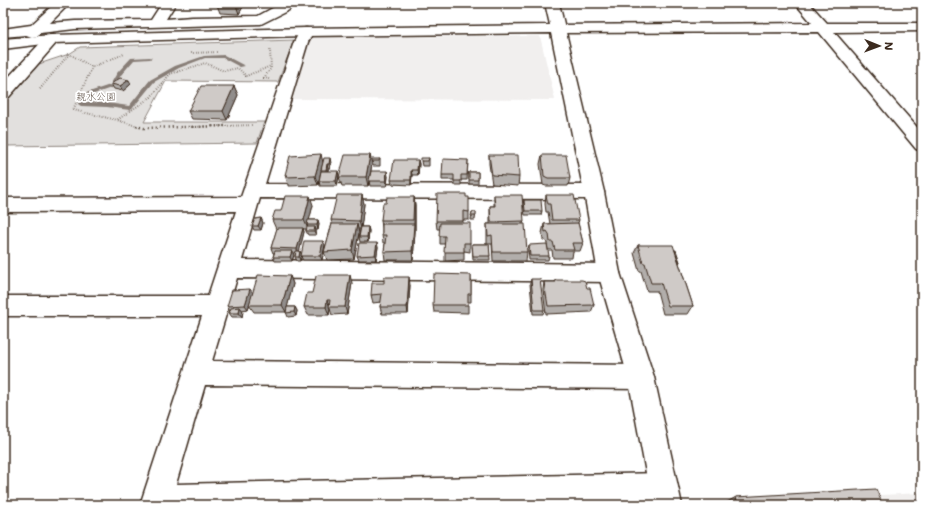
<svg xmlns="http://www.w3.org/2000/svg" width="925" height="508" font-family="'Shantell Sans','Klee One',sans-serif">
<style>
.built{fill:#f1efee}
.green{fill:#e2e0de;stroke:#8e857e}
.lines{fill:none;stroke-linecap:round;stroke-linejoin:round}
.stream{fill:#887e77;fill-rule:evenodd}
.street-casing{stroke:#3b2a1e;stroke-width:3}
.secondary-casing{stroke:#3b2a1e;stroke-width:3}
.path-far1{stroke:#3b2a1e;stroke-width:2;stroke-dasharray:0.5 2;stroke-linecap:butt}
.path{stroke:#3b2a1e;stroke-width:2.5;stroke-dasharray:1 3;stroke-linecap:butt}
.street{fill:#fff;fill-rule:evenodd}
.secondary{fill:#fff;fill-rule:evenodd}
.wall{fill:#b2aeab;stroke:#3b2a1e}
.shaded-wall{fill:#918d8b;stroke:#3b2a1e}
.building{fill:#cfcac7;stroke:#3b2a1e}
.labels{text-anchor:middle;dominant-baseline:central;stroke-width:3.5;stroke-linejoin:round;paint-order:stroke}
.far-park-label{font-size:10px;fill:#65584e;stroke:#fff}
</style>
<rect width="100%" height="100%" fill="#fff"/>
<filter id="ink" filterUnits="userSpaceOnUse"><feTurbulence type="fractalNoise" baseFrequency=".025" numOctaves="2"/><feDisplacementMap in="SourceGraphic" scale="8" xChannelSelector="R" yChannelSelector="G"/><feConvolveMatrix kernelMatrix="1 2 1 2 8 2 1 2 1" color-interpolation-filters="sRGB"/></filter>
<g filter="url(#ink)">
<path class="built" d="M540,36L555,100L290,99L310,37Z
M922,493V505H695L694,504Z"/>
<path class="green" d="M294,40L278,82L166,81L144,122H264L257,143L3,146V104L39,64L69,54L80,47Z"/>
<g class="lines">
<path class="stream" d="M224,55L245,66L240,67L223,58H205L179,68L154,82L132,109L130,110L107,107L81,106L78,104L80,95L110,85L117,73L131,58L150,57L152,58L150,59L134,60L121,75L114,87L85,97L84,102L107,103L129,106L150,80L175,66L204,56Z"/>
<g class="street-casing">
<path id="street" d="M55,3H70L50,23L75,21L151,20L162,3H176L166,19L192,17L258,16L278,5V3H292L289,10L261,24L75,29L40,33L37,36L32,37L26,35L3,37V29L31,25Z
M795,3H809L827,23H922V31L834,32L922,133V151L916,149L819,32L557,33L552,32L550,29L552,26L557,25L812,23Z
M306,28L311,29L313,32L308,42L265,184L594,185L601,187L604,192L601,197L594,199L260,198L242,260L609,264L617,267L620,273L617,279L609,282L237,278L212,361L641,365L650,368L654,377L650,386L641,389L205,385L176,484L663,473L674,477L678,488L674,499L663,503L575,505H140L202,316H3V296H208L236,211L3,212V198L241,197L294,42L301,29Z
M52,35L57,36L59,39L57,42L9,97L3,98V83L47,36Z"/>
</g>
<g class="secondary-casing">
<path id="secondary" d="M545,3H559L604,192L620,273L654,377L682,505H652L628,377L598,273L584,192L551,33L306,36L52,43L3,49V39L52,35L306,28L550,25Z"/>
</g>
<path class="path-far1" d="M191,53L218,52
M71,55L92,67L124,54
M92,67L73,110L117,120
M269,79L264,78L271,68L270,50
M40,89L69,54
M140,127L117,120L151,97L170,74L205,63L224,71L238,68L246,76L271,66
M191,127L253,125"/>
<path class="path" d="M136,126L144,128L227,126"/>
<use href="#street" class="street"/>
<use href="#secondary" class="secondary"/>
</g>
<path class="wall" d="M217,3H245L239,14L220,13L217,5Z
M111,84H131L123,91L114,89Z
M234,86L238,95L227,120L192,119L188,111Z
M370,155L372,164L368,186H342L339,177Z
M489,155L519,177L518,186L492,184L489,164Z
M542,155L570,178L568,186H546L543,185L540,164Z
M429,158V166H422L421,161Z
M380,159V166H373L372,161Z
M418,160L419,164L418,175H412L411,185L392,184L391,180Z
M468,160L467,180H461V185H454V180H442V175Z
M323,162L331,163L330,169H328V171L339,176L337,186H320L319,181L321,171L318,185L289,186V184H288L285,175Z
M469,172H478V184H469Z
M388,176L387,186H370L369,181Z
M362,195L364,204L361,227H368L369,231L368,242H360L359,237L360,229H358L359,233L354,259L327,260L324,252L332,224L331,220Z
M494,195L524,221L523,224L527,252L526,261H493L492,244H489L490,260H473L472,244H487V224H490V206H494Z
M546,195L579,220L578,223L583,243L580,251H573L572,258H553L552,250H548L547,243L545,240H543L542,233L544,224H550L548,212H546L545,204Z
M414,197L415,205V232L413,260H385L384,252L385,243H383L382,235V228L381,220L386,203Z
M466,197L469,212V220H463V223L470,243V252L464,251V260L445,261V244H440V229H437L436,221Z
M524,200L542,211L541,215H525L523,204Z
M313,205L309,220H318L319,224L318,230H316V235H308L306,231V229H303L304,232L299,251L301,254L325,245L322,260H303L301,257L300,261H297L295,257L296,253H293L294,255L292,261H275L273,257L274,253H273L271,248L277,229H276L272,220L281,211Z
M472,212H476L475,220H471Z
M261,218L263,223L261,230H254L252,226Z
M529,245L549,256L548,260H529L528,249Z
M638,245L675,250L680,262L679,263L693,306L688,314H663L657,291H647L641,271H639L634,253Z
M378,247L376,260H359L357,256Z
M471,275V302H468V313L434,312L433,305Z
M290,276L293,284L287,307H295L297,311L296,316L288,317L286,312H254L249,305L248,309L242,310L243,311L242,317H232L229,313L230,310L227,306Z
M531,279L544,310L543,314H533L530,284Z
M555,280L587,288L594,305L591,312L546,314L543,290L544,282H555Z
M352,283L347,314L332,315L330,309L329,315H308L304,307L312,293Z
M410,285L408,314H382L380,307L381,302L373,303L371,295Z
M736,497L883,505H722Z"/>
<path class="shaded-wall" d="M237,3H245L239,14L236,5Z
M129,80L131,84L123,91L120,86Z
M234,86L238,95L227,120L223,111Z
M321,154L323,163L321,170V171L318,185L315,176Z
M370,155L372,164L368,186L366,177Z
M330,158L331,163L330,169L329,164Z
M418,160L419,164L418,175L417,170Z
M327,164L328,169L327,174L326,170Z
M411,170L412,175L411,185Z
M338,171L339,176L337,186L336,181Z
M387,171L388,176L387,186L386,181Z
M362,195L364,204L361,229L359,221Z
M310,196L313,205L308,225H307L308,229L304,220Z
M414,197L415,205V232L413,260L412,251L414,224Z
M261,218L263,223L261,230L258,226Z
M318,220L319,224L318,230L317,225Z
M357,224L359,233L354,259L352,250Z
M315,227L316,231V235L314,231Z
M368,227L369,231L368,242L367,237Z
M303,228L304,232L299,253L297,249Z
M323,241L325,245L322,260L320,256Z
M377,243L378,247L376,260L375,255Z
M292,251L294,255L292,261L290,257Z
M300,251L302,255L300,261L299,257Z
M350,275L352,283L347,314L345,307Z
M290,276L293,284L286,312L282,305Z
M409,277L410,285L408,314L407,307Z
M250,289L253,293L248,309L245,305Z
M327,300L330,307H329L330,309L329,315L326,307Z
M240,307L243,311L242,317L239,313Z
M295,307L297,311L296,316L294,312Z"/>
<path class="building" d="M218,3H237L236,5H217Z
M120,78L129,80L120,86L111,84Z
M201,86H234L223,111H188Z
M321,154L315,176L286,177L287,175H285L290,156Z
M345,155H370L366,177H339Z
M489,155H518L519,177L492,175Z
M542,155H566L570,178H548L544,176Z
M324,158H330L329,164H327L326,170H321Z
M421,158H429L428,161H421Z
M372,159H380L379,161H372Z
M443,159L468,160L467,175H461V181H454V175H442Z
M394,160H418L417,170H411V180H391Z
M321,171H338L336,181H319Z
M371,171H387L386,181H369Z
M469,172H478V180H469Z
M437,194H466V197H469V212L463,211V221H436Z
M337,195H362L359,221L331,220Z
M494,195H522L524,221L491,222L490,206H495Z
M546,195H574L579,220H552L550,204H548Z
M285,196H310L304,220H272L275,211H281Z
M387,197H414L413,220H381L383,203H386Z
M524,200H541L542,211H525Z
M472,212H476V216H471Z
M261,218L258,226H252L255,219Z
M308,220H318L317,225H307Z
M440,223H470V243H464V252H444L445,236H439Z
M578,223L583,243H572L574,250H555L553,242H550L549,234L547,231L545,232L544,224Z
M332,224H357L352,250L324,252Z
M382,224H414L412,251L384,252L386,235H382Z
M487,224H525L527,252H493L492,235L488,236Z
M307,227H315L314,231H306Z
M361,227H368L367,237H359Z
M277,228H303L297,249L271,248Z
M304,241H323L320,256H301Z
M359,243H377L375,255L357,256Z
M472,244H489L490,256H473Z
M547,244L549,256H530L529,245Z
M638,245H673L693,306H668L661,283H651L645,263H643Z
M675,250H676L680,262L679,261Z
M275,251H292L290,257H273Z
M296,251H300L299,257H295Z
M434,274L471,275V294H468V305H433Z
M258,275L290,276L282,305H249Z
M318,275H350L345,307H329L330,300H327L326,307H304L307,293H312L316,276Z
M384,277H409L407,307H380L382,294L371,295L372,283H384Z
M531,279H540L544,310H534Z
M555,280H582L585,281L587,288H590L594,305L548,306L544,282H556Z
M250,289L245,305L227,306L232,290Z
M240,307L239,313H229L231,308Z
M287,307H295L294,312L286,313Z
M876,489L883,505H738L736,497Z"/>
</g>
<g class="labels">
<g class="far-park-label">
<text x="96" y="96">親水公園</text>
</g>
</g>
<rect width="925" height="508" fill="none" stroke="#fff" stroke-width="16"/>
<rect x="8" y="8" width="909" height="492" fill="none" stroke="#3b2a1e" stroke-width="1.5" filter="url(#ink)"/>
<g transform="translate(879 46) rotate(91)" stroke="#ffffff" stroke-width="3" paint-order="stroke">
<path d="M0-3L7 15L0 10L-7 15Z" fill="#3b2a1e"/>
<text y="-6" font-size="11" font-weight="bold" text-anchor="middle" fill="#3b2a1e">N</text>
</g>
</svg>
